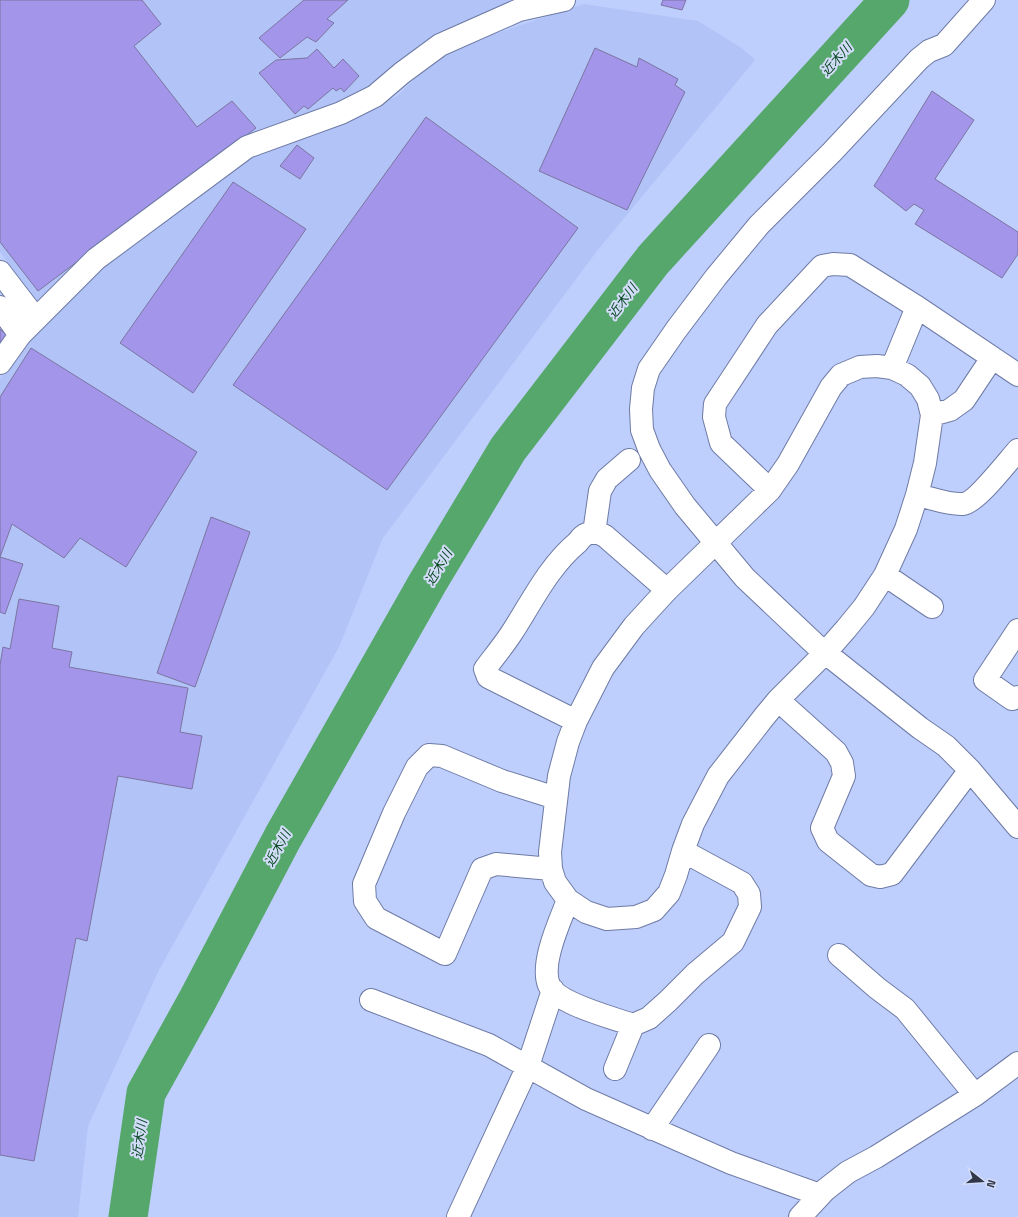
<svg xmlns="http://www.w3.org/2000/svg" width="1018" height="1217" font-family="'Titillium Web','Noto Sans JP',sans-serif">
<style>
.built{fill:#b2c3f7}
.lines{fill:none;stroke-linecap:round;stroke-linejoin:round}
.river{stroke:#55a76b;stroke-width:39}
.building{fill:#a395e9;stroke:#7b75a1}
.minor-casing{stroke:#6e7ba5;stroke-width:24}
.minor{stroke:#fff;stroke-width:22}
.labels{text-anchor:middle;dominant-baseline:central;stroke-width:4;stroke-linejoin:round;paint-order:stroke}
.water-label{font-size:13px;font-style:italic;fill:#084821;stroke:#d3dcf8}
</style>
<rect width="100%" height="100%" fill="#bfcffd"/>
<path class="built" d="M0,0H525L420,44L379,84L244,142L38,302L0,252Z
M584,4L698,21L743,49L755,60L597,251L383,538L339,647L159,970L88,1126L78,1217H0V378L30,337L107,261L246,159L397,96L434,60L485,37Z"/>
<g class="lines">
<path class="river" d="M128,1217L146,1093L197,1001L283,837L428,582L508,449L653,260L890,0"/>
</g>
<path class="building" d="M0,0H142L161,24L134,46L197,127L232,101L256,128L38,291L0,242Z
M304,0H348L327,19L334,23L316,42L307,37L280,58L259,38Z
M663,0H686L682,10L661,5Z
M595,48L637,67L639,58L678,79L675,85L685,92L627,210L539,171Z
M317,49L334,68L343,59L359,76L344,92L341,88L336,91L333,88L308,109L304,106L295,114L259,73L276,60L307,58Z
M932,91L974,120L935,179L1018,232V254L1002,278L915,224L924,210L914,204L906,211L874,186Z
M426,117L578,228L387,490L233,385Z
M297,145L314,158L300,179L280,166Z
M233,182L306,229L193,393L120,343Z
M0,329L9,337L0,348Z
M31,348L197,452L126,567L80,538L64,558L12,524L0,557L23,564L5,614L0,612V397Z
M211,517L250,532L195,687L157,673Z
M19,599L59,606L52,648L72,652L69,667L188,688L180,732L202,736L192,789L118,776L87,941L76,938L34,1161L0,1155V665L3,647L10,649Z"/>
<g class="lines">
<g class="minor-casing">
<path id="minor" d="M984,0L944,45L929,51L919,59L832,152L759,225L716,277L676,330L649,369L643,388L641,409L642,430L649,449L660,470L685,506L745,578L818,647L920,728L946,746L970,770L1018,827
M0,272L36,319
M0,307L20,335
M0,363L20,335L96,259L247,147L341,113L375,96L402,73L440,45L519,10L564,0
M877,366L892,368L907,375L920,386L928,399L932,415L925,463L917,495L906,529L885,575L864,607L846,629L825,653L778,700L764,717L718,776L693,824L683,851L676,875L669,893L654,910L636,917L607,919L586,912L568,900L555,882L551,869L550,852L559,776L568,742L576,721L603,668L634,626L667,590L770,490L788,464L831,387L841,375L860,367Z
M892,368L917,307
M932,415L950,410L964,400L992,358
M770,490L721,443L714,417L715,404L767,325L822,266L833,264L850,265L917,307L1018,375
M917,495C932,498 948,505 963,504C976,503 1008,461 1018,450
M594,533L600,491L607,479L629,460
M885,575L932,607
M1018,630L985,680L1012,699L1018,697
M778,700L836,752L842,763L844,776L822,828L828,841L871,875L880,877L892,874L970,770
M576,721L488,677L485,669C494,657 503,646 511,634C532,602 548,567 578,542C580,539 584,535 587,534C593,531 599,533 605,536L667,590
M551,869L496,864L482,869L445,954L376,918L365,901L364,884L394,813L417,767L429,755L442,756L502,781L556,798
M568,900C560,921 540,963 549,985C557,1004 614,1018 633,1025L649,1018L668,1001L695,974L733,942L750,907L749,894L742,883L683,851
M839,955L877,988L905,1009L975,1095
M371,1000L489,1045L586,1099L731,1163L820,1195
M615,1069L633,1025
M652,1129L709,1045
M458,1217L528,1066L553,990
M800,1217L825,1190L848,1172L876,1157L975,1095L1018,1063"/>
</g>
<use href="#minor" class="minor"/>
</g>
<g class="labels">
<g class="water-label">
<text transform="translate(836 59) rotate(-48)">近木川</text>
<text transform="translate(622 301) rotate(-53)">近木川</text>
<text transform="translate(438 567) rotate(-59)">近木川</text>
<text transform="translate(277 848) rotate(-61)">近木川</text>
<text transform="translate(139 1139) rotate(-82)">近木川</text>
</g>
</g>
<g transform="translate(982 1181) rotate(107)" stroke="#d3dcf8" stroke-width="3" paint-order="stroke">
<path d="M0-3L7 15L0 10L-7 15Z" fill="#313749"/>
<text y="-6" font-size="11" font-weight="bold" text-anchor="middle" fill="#313749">N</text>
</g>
</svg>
